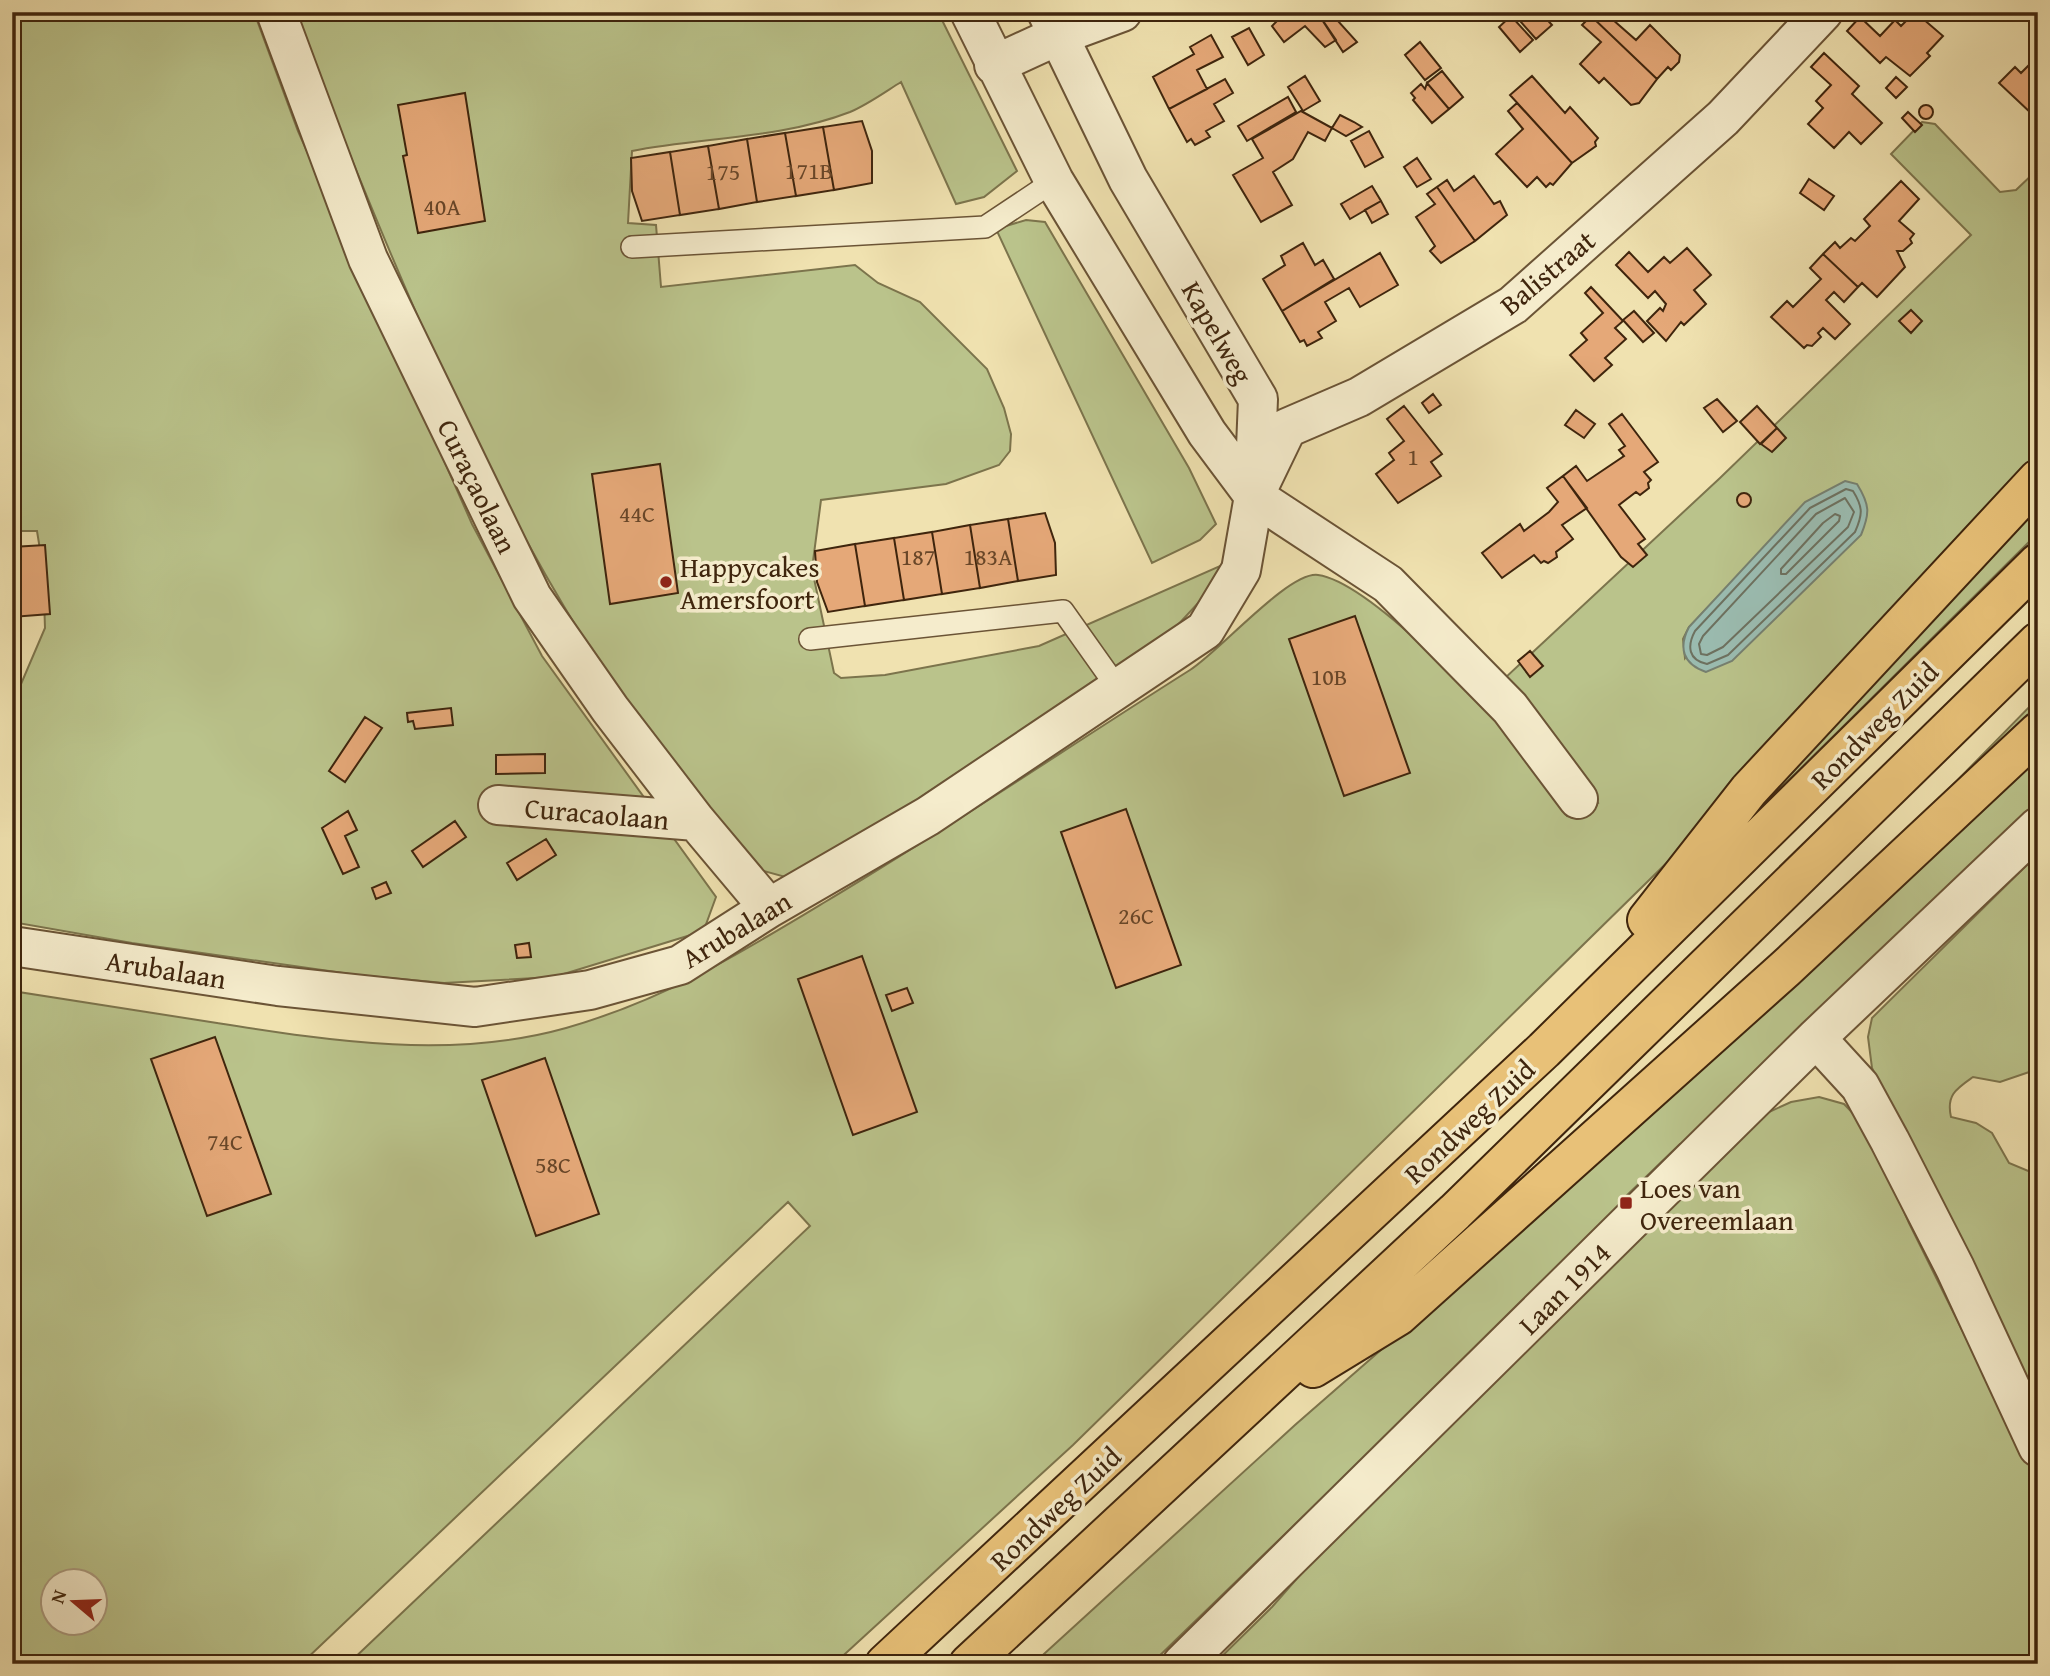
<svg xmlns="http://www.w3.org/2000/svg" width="2050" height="1676" font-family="'Gentium Book Plus',serif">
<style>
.green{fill:#bac38b;stroke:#7c744c;stroke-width:2;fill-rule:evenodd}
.water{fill:#9bbdb2;stroke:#768070;stroke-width:2}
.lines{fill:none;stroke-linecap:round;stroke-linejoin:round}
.shore{stroke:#6d7160;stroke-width:2}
.building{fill:#e5a878;stroke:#3f250d;stroke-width:2}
.service-casing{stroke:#6b5436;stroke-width:24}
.minor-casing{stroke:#6b5436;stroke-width:42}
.primary-casing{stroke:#3f250d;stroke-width:42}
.service{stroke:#f5eccc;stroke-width:21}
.minor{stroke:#f5eccc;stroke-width:38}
.primary{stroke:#e8c178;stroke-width:38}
.poi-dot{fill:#8f2418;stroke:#f5eccc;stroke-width:2.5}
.labels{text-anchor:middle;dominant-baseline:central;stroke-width:7;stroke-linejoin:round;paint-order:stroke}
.number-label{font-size:24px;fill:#684628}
.street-label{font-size:28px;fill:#3f250d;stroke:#f5eccc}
.poi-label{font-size:28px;fill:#3f250d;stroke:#f5eccc;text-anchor:start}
</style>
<rect width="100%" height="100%" fill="#f0e2b0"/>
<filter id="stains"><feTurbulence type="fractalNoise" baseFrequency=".00286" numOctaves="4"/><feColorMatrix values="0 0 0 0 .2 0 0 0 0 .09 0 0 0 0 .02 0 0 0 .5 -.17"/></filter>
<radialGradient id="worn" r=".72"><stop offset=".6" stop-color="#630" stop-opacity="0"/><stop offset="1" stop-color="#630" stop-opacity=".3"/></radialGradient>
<path class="green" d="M12,12H254L298,131L472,524L542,656L716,897L705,927L694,934L554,977L444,983L357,975L132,943L12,922V705L45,628L43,568L37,531H12Z
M292,12H938L1017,171L984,197L956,204L901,82C885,92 867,105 850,112C780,139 704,137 632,151L628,223L656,225L661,287L855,265L878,283L920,302L987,369L1004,408L1011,434L1010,451L999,465L946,484L821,500L812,569L834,673L841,678L885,675L1039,646L1220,566L1213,587L1175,628L900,811L789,878L760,870L731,842C682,774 626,708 582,636C461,442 378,223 292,12Z
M1922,122L1935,124L2000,192L2016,190L2038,169V461L1690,840L1073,1445L834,1664H348L810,1226L788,1202L301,1664H12V991C81,1002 149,1013 217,1023C332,1041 452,1060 566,1028C664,1000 739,954 825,902C949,828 1068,747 1190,670C1220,651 1289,571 1318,575C1370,582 1494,713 1527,756C1541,775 1554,797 1567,816L1575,817L1598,803L1505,678L1720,478L1971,235L1891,154ZM1771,541L1685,658L1683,639L1689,627ZM52,1582H94V1624H52Z
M1026,220L1045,222L1189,468L1216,524L1200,540L1152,563L996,229Z
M2038,497V533L1763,806L1758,800Z
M2038,698V712L1934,806L1937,801Z
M2038,757V805L1689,1143L1680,1144L1622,1200L1620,1209L1151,1664H1033L1295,1425L1547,1205Z
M2038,854V1069L2000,1082L1973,1077C1956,1089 1946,1095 1951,1117L1976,1123L1992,1133L2009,1163L2038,1175V1413L1872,1068L1868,1037L1872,1018Z
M1819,1097L1844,1104L1869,1130L1909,1223L2038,1483V1664H1214L1272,1607L1342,1527L1583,1289L1769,1112L1791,1102Z"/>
<path class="water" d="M1845,481L1857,484C1870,505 1870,513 1861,535L1732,661L1706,672C1683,664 1678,648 1689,627L1805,502Z"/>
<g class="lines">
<path class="shore" d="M1846,489L1853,491C1863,507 1863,514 1855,532L1728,655L1707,664C1688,660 1687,646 1695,631L1810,508Z
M1845,498L1854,512L1848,527L1723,647L1707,655L1701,654L1699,644L1703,636L1816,514Z
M1835,514L1840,516L1839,521L1786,574H1781V569L1823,523Z"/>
</g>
<path class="building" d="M1274,12H1317L1336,40L1325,47L1305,26L1284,42L1272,26L1279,19Z
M1317,12H1336L1340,18L1337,20L1357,42L1343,52Z
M1540,12L1552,25L1536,39L1513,13Z
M1595,12H1604L1636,40L1650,25L1680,55L1679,62L1671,70L1668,67L1657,79L1591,16Z
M1915,12L1943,36L1927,53L1930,56L1910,76L1886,57L1880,63L1847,31L1860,17L1880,36L1895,20L1901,26Z
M1511,16L1533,40L1520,52L1499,27Z
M1591,16L1657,79L1639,103L1631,105L1604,78L1599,83L1580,64L1601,42L1582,25Z
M1249,28L1264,55L1248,65L1232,37Z
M1211,35L1223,57L1197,70L1207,89L1169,109L1153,77L1194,54L1190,47Z
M1420,42L1441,68L1425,80L1405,55Z
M1824,53L1859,86L1852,94L1882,123L1861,144L1849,132L1834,148L1808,124L1823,108L1816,101L1831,85L1811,67Z
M2038,56V111L2032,114L1999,83L2015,67L2021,73Z
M1442,71L1463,97L1449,109L1427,83Z
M1305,76L1320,101L1303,111L1288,87Z
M1532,76L1565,113L1570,107L1598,138L1595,142L1596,146L1572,163L1510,95Z
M1896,77L1907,87L1896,98L1886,88Z
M1225,79L1233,93L1214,104L1224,121L1206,131L1210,137L1195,145L1191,139L1187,142L1169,109Z
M1427,83L1449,109L1432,123L1413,100L1415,98L1411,93L1421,84L1425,89Z
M465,93L485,221L418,233L403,156L407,155L398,105Z
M1288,97L1296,112L1247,141L1238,126Z
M1517,103L1572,163L1553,185L1550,183L1546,187L1537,177L1527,187L1496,154L1523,129L1508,111Z
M1919 112a7 7 0 1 1 14 0a7 7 0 1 1-14 0Z
M1301,111L1332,128L1325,141L1308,132L1293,159L1273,172L1292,205L1261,222L1233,175L1263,158L1252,139Z
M1908,112L1922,125L1915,132L1902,118Z
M1340,115L1354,122L1362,127L1346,136L1332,128Z
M862,121L872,151V183L834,190L823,127Z
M823,127L834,190L796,196L785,133Z
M1369,131L1383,157L1365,167L1351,141Z
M785,133L796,196L757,202L747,139Z
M747,139L757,202L719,209L708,146Z
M708,146L719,209L680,215L670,152Z
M670,152L680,215L642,221L632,191L631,158Z
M1417,158L1431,179L1417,187L1404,167Z
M1474,176L1494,204L1500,201L1507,215L1475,241L1437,187L1447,180L1454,191Z
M1809,179L1834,196L1824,210L1800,193Z
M1901,181L1919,199L1899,221L1914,234L1910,239L1912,243L1903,251H1897L1905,267L1877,297L1862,283L1858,287L1823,254L1835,242L1840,248L1851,238L1855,241L1870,226L1864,219Z
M1372,186L1381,201L1350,219L1341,204Z
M1437,187L1475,241L1441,263L1430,251L1435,246L1416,217L1435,204L1427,194Z
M1381,201L1388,214L1372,223L1365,210Z
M1303,243L1315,265L1323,260L1334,279L1282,311L1263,279L1285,265L1281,256Z
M1687,248L1711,275L1694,290L1706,304L1684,325L1681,322L1666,341L1647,321L1660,308L1663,311L1666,304L1655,291L1648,298L1616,265L1629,252L1648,272L1664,257L1670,263Z
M1380,253L1398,285L1360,307L1349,288L1325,302L1336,321L1318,332L1322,338L1307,346L1304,340L1300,342L1282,311Z
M1823,254L1858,287L1844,302L1834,292L1826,300L1850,324L1835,339L1823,328L1818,333L1821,337L1812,346L1807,345L1804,348L1771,317L1787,301L1793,307L1821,279L1810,268Z
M1591,287L1623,321L1615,328L1626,339L1605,358L1612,365L1594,381L1570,355L1587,340L1581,333L1603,313L1585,293Z
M1911,310L1922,321L1911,333L1899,321Z
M1634,311L1654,333L1643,342L1623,320Z
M1433,394L1441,405L1429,413L1422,403Z
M1717,399L1737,421L1723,432L1704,408Z
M1404,406L1442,454L1431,462L1441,476L1398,503L1376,474L1394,460L1389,453L1404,441L1387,419Z
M1757,406L1777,428L1760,444L1740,422Z
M1576,410L1595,424L1584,438L1565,425Z
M1622,414L1658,462L1644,472L1651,480L1648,483L1649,488L1640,495L1636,492L1619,505L1645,539L1638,544L1647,555L1633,567L1621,557L1563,476L1576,466L1587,481L1624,456L1619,450L1625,446L1609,424Z
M1777,428L1786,438L1772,452L1761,444Z
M660,464L678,593L610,604L592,474Z
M1563,476L1587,508L1562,525L1573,539L1556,552L1557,557L1548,563L1544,561L1541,563L1534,555L1502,578L1482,553L1520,524L1524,531L1549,512L1558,502L1547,488Z
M1737 500a7 7 0 1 1 14 0a7 7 0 1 1-14 0Z
M1045,513L1055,543L1056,575L1018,581L1008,519Z
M1008,519L1018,581L980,588L970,525Z
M970,525L980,588L942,594L932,532Z
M932,532L942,594L904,600L894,538Z
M894,538L904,600L865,606L855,544Z
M855,544L865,606L828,612L817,582L815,551Z
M45,545L50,614L12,617V547Z
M1355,616L1410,773L1344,796L1289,639Z
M1530,651L1543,666L1530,677L1518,661Z
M451,708L453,725L415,729L413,721L408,722L407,713Z
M365,717L382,728L345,782L329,771Z
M545,754V773L496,774V755Z
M1126,809L1181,965L1116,988L1061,832Z
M348,811L357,830L345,836L359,867L343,874L322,828Z
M455,821L466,837L423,867L412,851Z
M546,839L556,855L517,880L507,863Z
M386,882L391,893L376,899L372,888Z
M529,943L531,957L517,958L515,945Z
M862,956L917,1112L853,1135L798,979Z
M907,988L913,1003L892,1011L886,995Z
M215,1037L271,1194L207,1216L151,1059Z
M545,1058L599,1214L536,1236L482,1080Z"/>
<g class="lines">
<g class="service-casing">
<path id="service" d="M632,247L985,227L1054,181
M810,639L1063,611L1119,690"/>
</g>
<g class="minor-casing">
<path id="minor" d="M276,12L368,259L532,597L610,709L696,821L769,908
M970,12L1054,181L1207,433L1254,496L1388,584L1510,708L1578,799
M994,65L1057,36L1122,12
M1260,484L1287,428L1359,397L1513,305L1723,118L1823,12
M498,805L696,821
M12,946L278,986L475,1007L590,990L680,965L769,908L928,816L1205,630L1241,570L1254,496L1258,399L1128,179L1047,12
M1816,1038L1860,1086L1890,1141L1955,1268L2038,1447
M1182,1664L1816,1038L2038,827"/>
</g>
<g class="primary-casing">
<path id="primary" d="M1647,920L1749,790L2038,479
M1313,1368L1398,1316L1785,969L2038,732
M885,1664L1544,1050L2038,563
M969,1664L1455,1212L2038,642"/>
</g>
<use href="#service" class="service"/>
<use href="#minor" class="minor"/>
<use href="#primary" class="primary"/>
</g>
<g class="poi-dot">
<circle cx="666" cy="582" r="7"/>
<rect x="1619" y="1196" width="14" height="14" rx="3.5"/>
</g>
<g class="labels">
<g class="number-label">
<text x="809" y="170">171B</text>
<text x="723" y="171">175</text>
<text x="442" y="206">40A</text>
<text x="1413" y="456">1</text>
<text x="637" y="513">44C</text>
<text x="918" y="556">187</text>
<text x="988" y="556">183A</text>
<text x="1329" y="676">10B</text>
<text x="1136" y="915">26C</text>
<text x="225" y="1141">74C</text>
<text x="553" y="1164">58C</text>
</g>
<g class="street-label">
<text transform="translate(1547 272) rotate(-40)">Balistraat</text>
<text transform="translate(1218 332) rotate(60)">Kapelweg</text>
<text transform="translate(478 486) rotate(64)">Curaçaolaan</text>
<text transform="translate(1874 725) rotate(-45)">Rondweg Zuid</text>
<text transform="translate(597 813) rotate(5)">Curacaolaan</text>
<text transform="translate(736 929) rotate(-31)">Arubalaan</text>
<text transform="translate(166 969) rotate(9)">Arubalaan</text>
<text transform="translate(1469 1121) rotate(-43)">Rondweg Zuid</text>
<text transform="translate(1564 1288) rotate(-45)">Laan 1914</text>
<text transform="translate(1055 1508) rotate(-43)">Rondweg Zuid</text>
</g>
<g class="poi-label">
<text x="680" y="566">Happycakes<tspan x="680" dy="32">Amersfoort</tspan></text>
<text x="1640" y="1187">Loes van<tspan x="1640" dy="32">Overeemlaan</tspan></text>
</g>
</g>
<rect width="2050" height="1676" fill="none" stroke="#f0e2b0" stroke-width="42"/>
<rect x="14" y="14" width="2022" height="1648" fill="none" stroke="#3f250d" stroke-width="3.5"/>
<rect x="21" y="21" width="2008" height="1634" fill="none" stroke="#3f250d" stroke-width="2"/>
<g transform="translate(74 1602) rotate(289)"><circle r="33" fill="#f5eccc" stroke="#ac9c80" stroke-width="2"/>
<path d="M0-5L12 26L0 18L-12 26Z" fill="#8f2418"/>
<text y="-10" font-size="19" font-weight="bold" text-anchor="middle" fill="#3f250d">N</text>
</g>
<rect width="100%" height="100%" filter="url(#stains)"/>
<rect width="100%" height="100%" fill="url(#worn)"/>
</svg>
